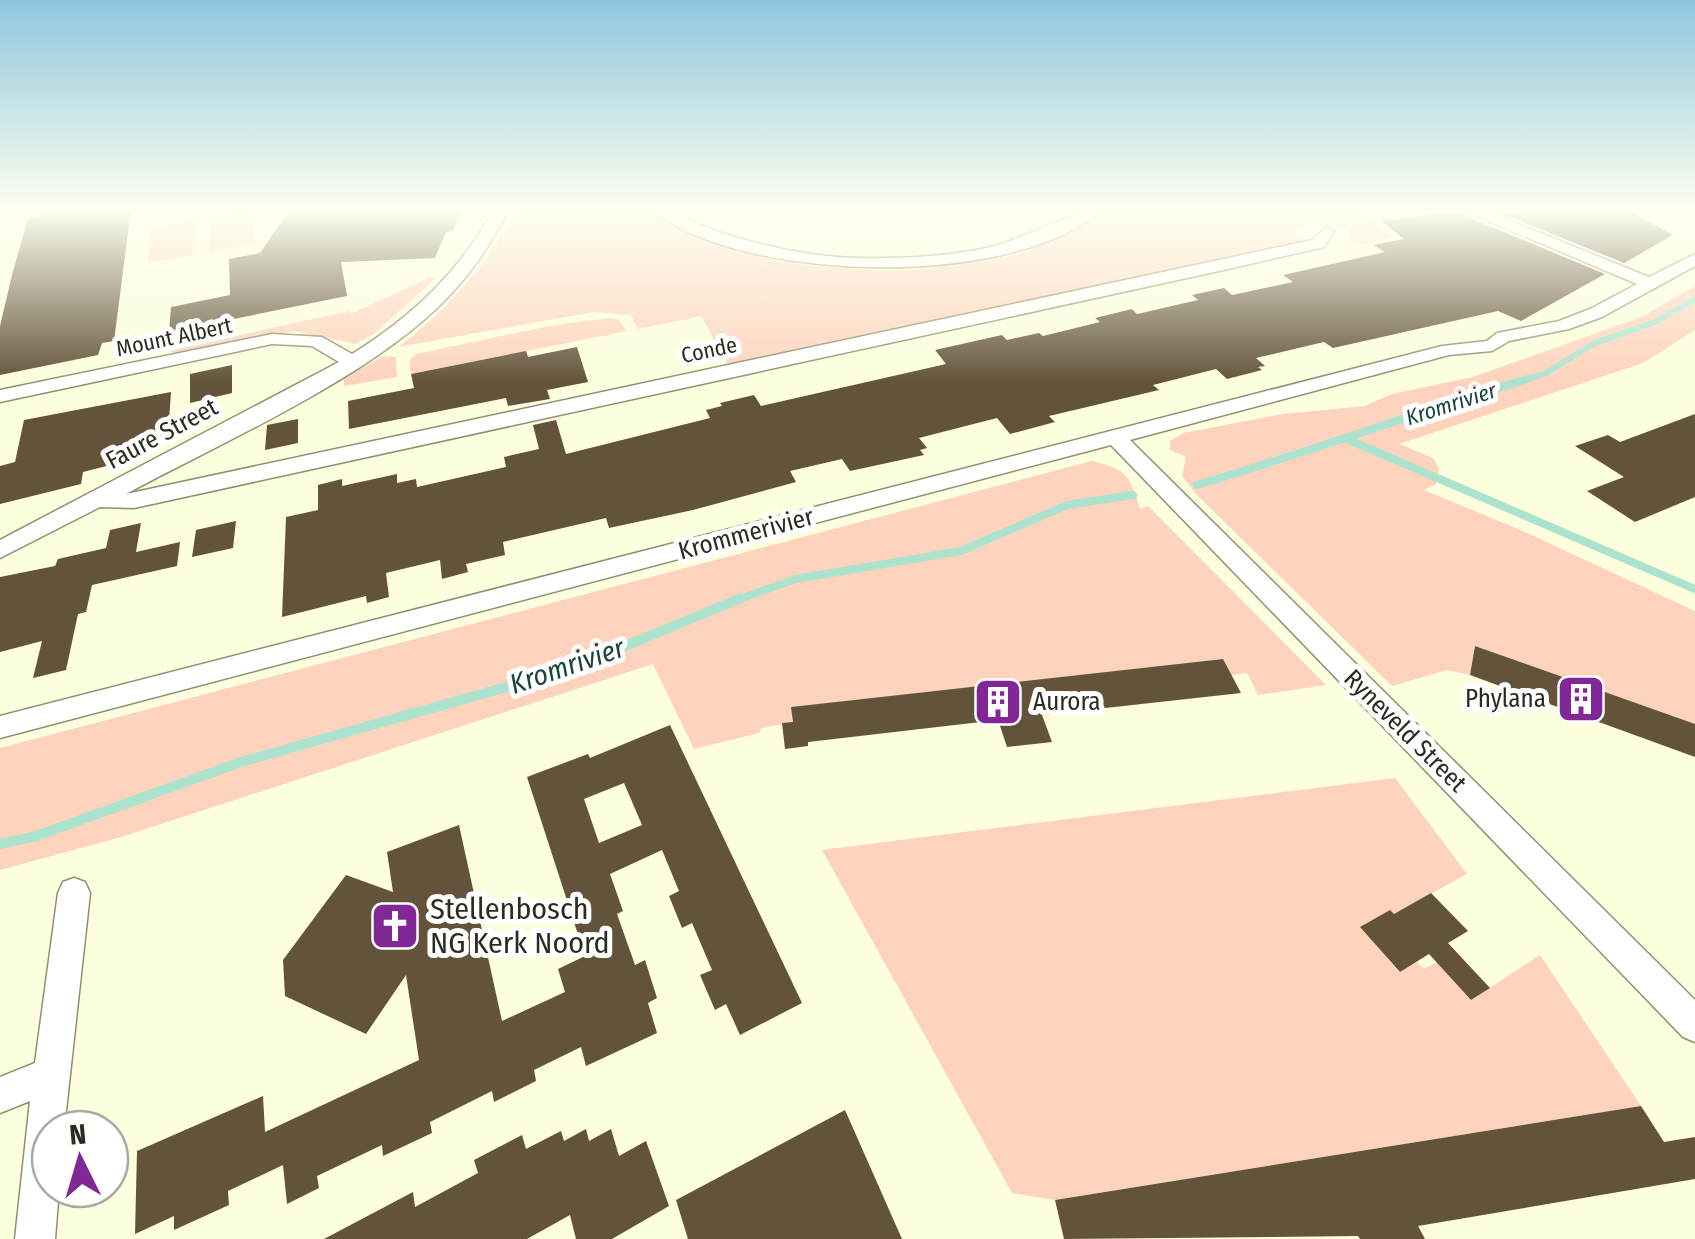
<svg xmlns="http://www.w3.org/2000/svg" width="1695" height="1239" font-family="'Fira Sans Condensed',sans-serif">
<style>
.green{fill:#fdd3bd}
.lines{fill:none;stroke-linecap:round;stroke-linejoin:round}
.stream-far2{stroke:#ace3ce;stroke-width:6}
.stream-far1{stroke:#ace3ce;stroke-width:8}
.stream{stroke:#ace3ce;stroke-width:10}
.building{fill:#63533a;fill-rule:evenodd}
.minor-casing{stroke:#8f9072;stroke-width:3}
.minor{fill:#fff;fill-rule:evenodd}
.labels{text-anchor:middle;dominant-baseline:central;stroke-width:10;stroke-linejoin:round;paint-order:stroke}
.far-street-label{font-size:22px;fill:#2b2b1f;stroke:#fff}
.far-water-label{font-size:22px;font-style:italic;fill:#184638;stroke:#fff}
.street-label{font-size:25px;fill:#2b2b1f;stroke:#fff}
.poi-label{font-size:25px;fill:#2b2b1f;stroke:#fff;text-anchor:end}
.water-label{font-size:28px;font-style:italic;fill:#184638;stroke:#fff}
.near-poi-label{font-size:30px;fill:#2b2b1f;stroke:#fff;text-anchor:start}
</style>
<rect width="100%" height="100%" fill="#fcfedd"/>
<path class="green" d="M519,209H642L695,235L765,258L807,265L883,271L925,269L1010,256L1064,236L1112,209H1359L1396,237L1364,245L1350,242L1351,234C1336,222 1314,216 1296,227V232L1309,242L729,366L701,316L638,329L631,315L594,312L398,347C449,309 486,264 519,209Z
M253,210L255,244L210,252V217Z
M196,220L195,255L148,263L151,228Z
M428,278L435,279L374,334L356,344L294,331L179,354L169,351L349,311L351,314Z
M1695,286V330L1643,363L1399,444L1433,458L1439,469L1436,484L1424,490L1523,531L1695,611V724L1475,646L1470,675L1447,670L1392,686L1198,496L1182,476L1186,457L1170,450V441L1184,433L1283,414L1365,406L1392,394L1473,377L1641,317Z
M609,318L618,319L627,331L411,374L409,361L416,354L554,325Z
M383,356L396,357L397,377L344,386V378Z
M1092,461C1129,470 1129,476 1140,509L1148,506L1326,685L1258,695L1247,673L1231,675L1222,659L792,707L793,722L762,728L759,733L694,749L653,664L121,837L0,870V748Z
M1395,778L1467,874L1394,914L1389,911L1361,927L1399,972L1417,962L1424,969L1437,962L1471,1000L1540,955L1641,1106L1055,1200L1012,1193L822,850Z"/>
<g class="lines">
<path class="stream-far2" d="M1519,382L1544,374L1595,343L1655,322L1695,299"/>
<path class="stream-far1" d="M1349,440L1695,589
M1197,485C1308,452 1416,413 1527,379
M734,601L796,579L961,551L1067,505L1133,495"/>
<path class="stream" d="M0,844L36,836L241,762L570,669L741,598"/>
</g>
<path class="building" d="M43,209H131L114,341L102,343L98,355L0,375V326L12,275L28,218L39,216Z
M290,209H462L453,231L446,232L435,258L341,262L347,296L169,332L171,307L230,295L229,259L260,253Z
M1548,209H1627L1673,235L1624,263L1503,214Z
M1456,212L1605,274L1521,321L1498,311L1333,348L1324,342L1256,358L1265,366L1258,367L1262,370L1227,379L1216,369L1153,385L1159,390L1049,416L1055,422L1010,434L997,418L919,438L927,448L920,450L924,455L850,471L842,459L790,471L796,482L693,510L609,528L606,518L503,542L505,555L466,564L468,572L442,579L440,560L386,573L389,597L367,603L366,596L282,617L286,517L318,510V485L342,479V486L397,474V483L416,479L417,487L506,467L504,457L539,449L533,425L556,420L566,454L710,418L706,410L722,406L720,403L754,395L761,406L946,364L935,350L1002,335L1007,340L1039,333L1043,336L1100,322L1095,318L1132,309L1137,314L1198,300L1192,295L1224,288L1232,295L1293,282L1283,275L1385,252L1373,245L1404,239L1381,221Z
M577,347L588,382L547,390L550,399L508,406L506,398L349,429L348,401L414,388L411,374L526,351L528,357Z
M232,365V393L190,403V374Z
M171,392L168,435L151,439L150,447L123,453L122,462L83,472L81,484L0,504V466L15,462L24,420Z
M1695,414V497L1635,522L1587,491L1624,477L1575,446L1608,435L1620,442Z
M298,419V443L265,450L267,425Z
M236,521L233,548L192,557L196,530Z
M141,523L136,552L180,542L177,566L92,585L86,612L78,614L66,670L33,678L42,641L0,652V577L55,566L58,559L106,548L110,530Z
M1475,646L1695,724V757L1470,675Z
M1223,659L1241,693L1042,715L1052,742L1007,747L998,720L808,742V746L785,749L782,723L793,722L791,707Z
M670,725L802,1003L740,1035L726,1004L715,1010L700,975L712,970L692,923L682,928L669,896L679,891L662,850L610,874L623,911L617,914L635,965L645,960L657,998L648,1003L657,1033L586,1066L581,1047L534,1070L536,1081L494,1102L492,1091L430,1122L432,1133L383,1156L382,1145L317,1176L319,1188L287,1204L283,1165L228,1191L229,1205L174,1230V1216L135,1234L137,1151L263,1096L265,1132L419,1060L406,975L366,1034L285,996L283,960L346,875L393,892L387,852L459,825L502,1021L565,992L558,969L585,956L527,777L588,754L590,758ZM624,783L642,825L599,843L584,799Z
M1431,893L1468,931L1448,943L1490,988L1471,1000L1429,954L1400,972L1360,927L1390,910L1394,914Z
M1641,1106L1664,1142L1695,1137V1179L1418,1226L1425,1239H1360L1358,1236L1064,1239L1055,1200Z
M845,1110L902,1239H688L676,1200Z
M586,1129L589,1141L611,1129L619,1156L646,1141L669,1206L612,1239H576L570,1215L527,1239H324L413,1192L415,1207L478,1173L474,1160L522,1135L526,1149L561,1131L564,1141Z"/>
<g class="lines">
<g class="minor-casing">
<path id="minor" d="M494,209H509C494,237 479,263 458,286C386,371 226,440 126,494L1312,240L1326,227L1334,232L1324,247L1219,271L134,508L100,507L0,558V540L339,362L312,346L272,344L0,402V390L272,334L322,337L352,354C413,316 459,272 494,209Z
M651,209C678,209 697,225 722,233C773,249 827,260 881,258C919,258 958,255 995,246C1026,238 1077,208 1102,210C1014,289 741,284 651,209Z
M1460,209H1481L1649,277L1695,254V266L1602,317L1569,329L1509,341L1492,351L1449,355L1130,440L1695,1000V1042L1683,1037L1111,445L0,738V716L1442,346L1487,341L1497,333L1559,321L1590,309L1637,284Z
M74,878L85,882L90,893L64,1129H50V1189H59L55,1239H15L30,1101L0,1113V1077L35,1063L58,893L63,882Z"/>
</g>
<use href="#minor" class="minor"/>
</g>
<linearGradient id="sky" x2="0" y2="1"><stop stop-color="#90c7de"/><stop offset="0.55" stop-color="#fefff0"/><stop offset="1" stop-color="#fefff0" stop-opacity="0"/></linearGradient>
<rect width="1695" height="383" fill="url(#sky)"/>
<defs>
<g id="building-square" transform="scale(2.5)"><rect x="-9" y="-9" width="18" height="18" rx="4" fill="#812896" stroke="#fff"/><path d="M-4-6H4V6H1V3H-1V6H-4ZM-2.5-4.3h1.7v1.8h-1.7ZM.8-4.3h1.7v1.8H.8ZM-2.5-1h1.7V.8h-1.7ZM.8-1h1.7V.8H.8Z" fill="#fff"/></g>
<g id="church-square" transform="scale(2.5)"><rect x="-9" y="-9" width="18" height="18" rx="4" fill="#812896" stroke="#fff"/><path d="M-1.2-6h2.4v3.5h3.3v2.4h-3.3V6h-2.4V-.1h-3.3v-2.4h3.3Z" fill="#fff"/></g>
</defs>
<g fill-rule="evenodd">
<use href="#building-square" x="1581" y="699"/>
<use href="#building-square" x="998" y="702"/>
<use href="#church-square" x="395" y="926"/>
</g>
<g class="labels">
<g class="far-street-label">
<text transform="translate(174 337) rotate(-12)">Mount Albert</text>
<text transform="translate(709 350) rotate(-12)">Conde</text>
</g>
<g class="far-water-label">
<text transform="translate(1451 404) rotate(-18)">Kromrivier</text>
</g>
<g class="street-label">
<text transform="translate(162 434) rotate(-28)">Faure Street</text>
<text transform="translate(746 534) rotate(-15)">Krommerivier</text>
<text transform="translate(1405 731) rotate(45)">Ryneveld Street</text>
</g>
<g class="poi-label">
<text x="1546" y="699">Phylana</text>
<text x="1033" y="702" text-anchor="start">Aurora</text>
</g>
<g class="water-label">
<text transform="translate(567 666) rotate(-19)">Kromrivier</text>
</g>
<g class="near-poi-label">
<text x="430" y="909">Stellenbosch<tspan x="430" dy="34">NG Kerk Noord</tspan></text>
</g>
</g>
<g transform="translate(80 1159) rotate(355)"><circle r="48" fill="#ffffff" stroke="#aaaaa5" stroke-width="2.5"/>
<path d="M0-8L18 38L0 25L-18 38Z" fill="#812896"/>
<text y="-15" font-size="28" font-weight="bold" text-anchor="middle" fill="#2b2b1f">N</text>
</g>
</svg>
